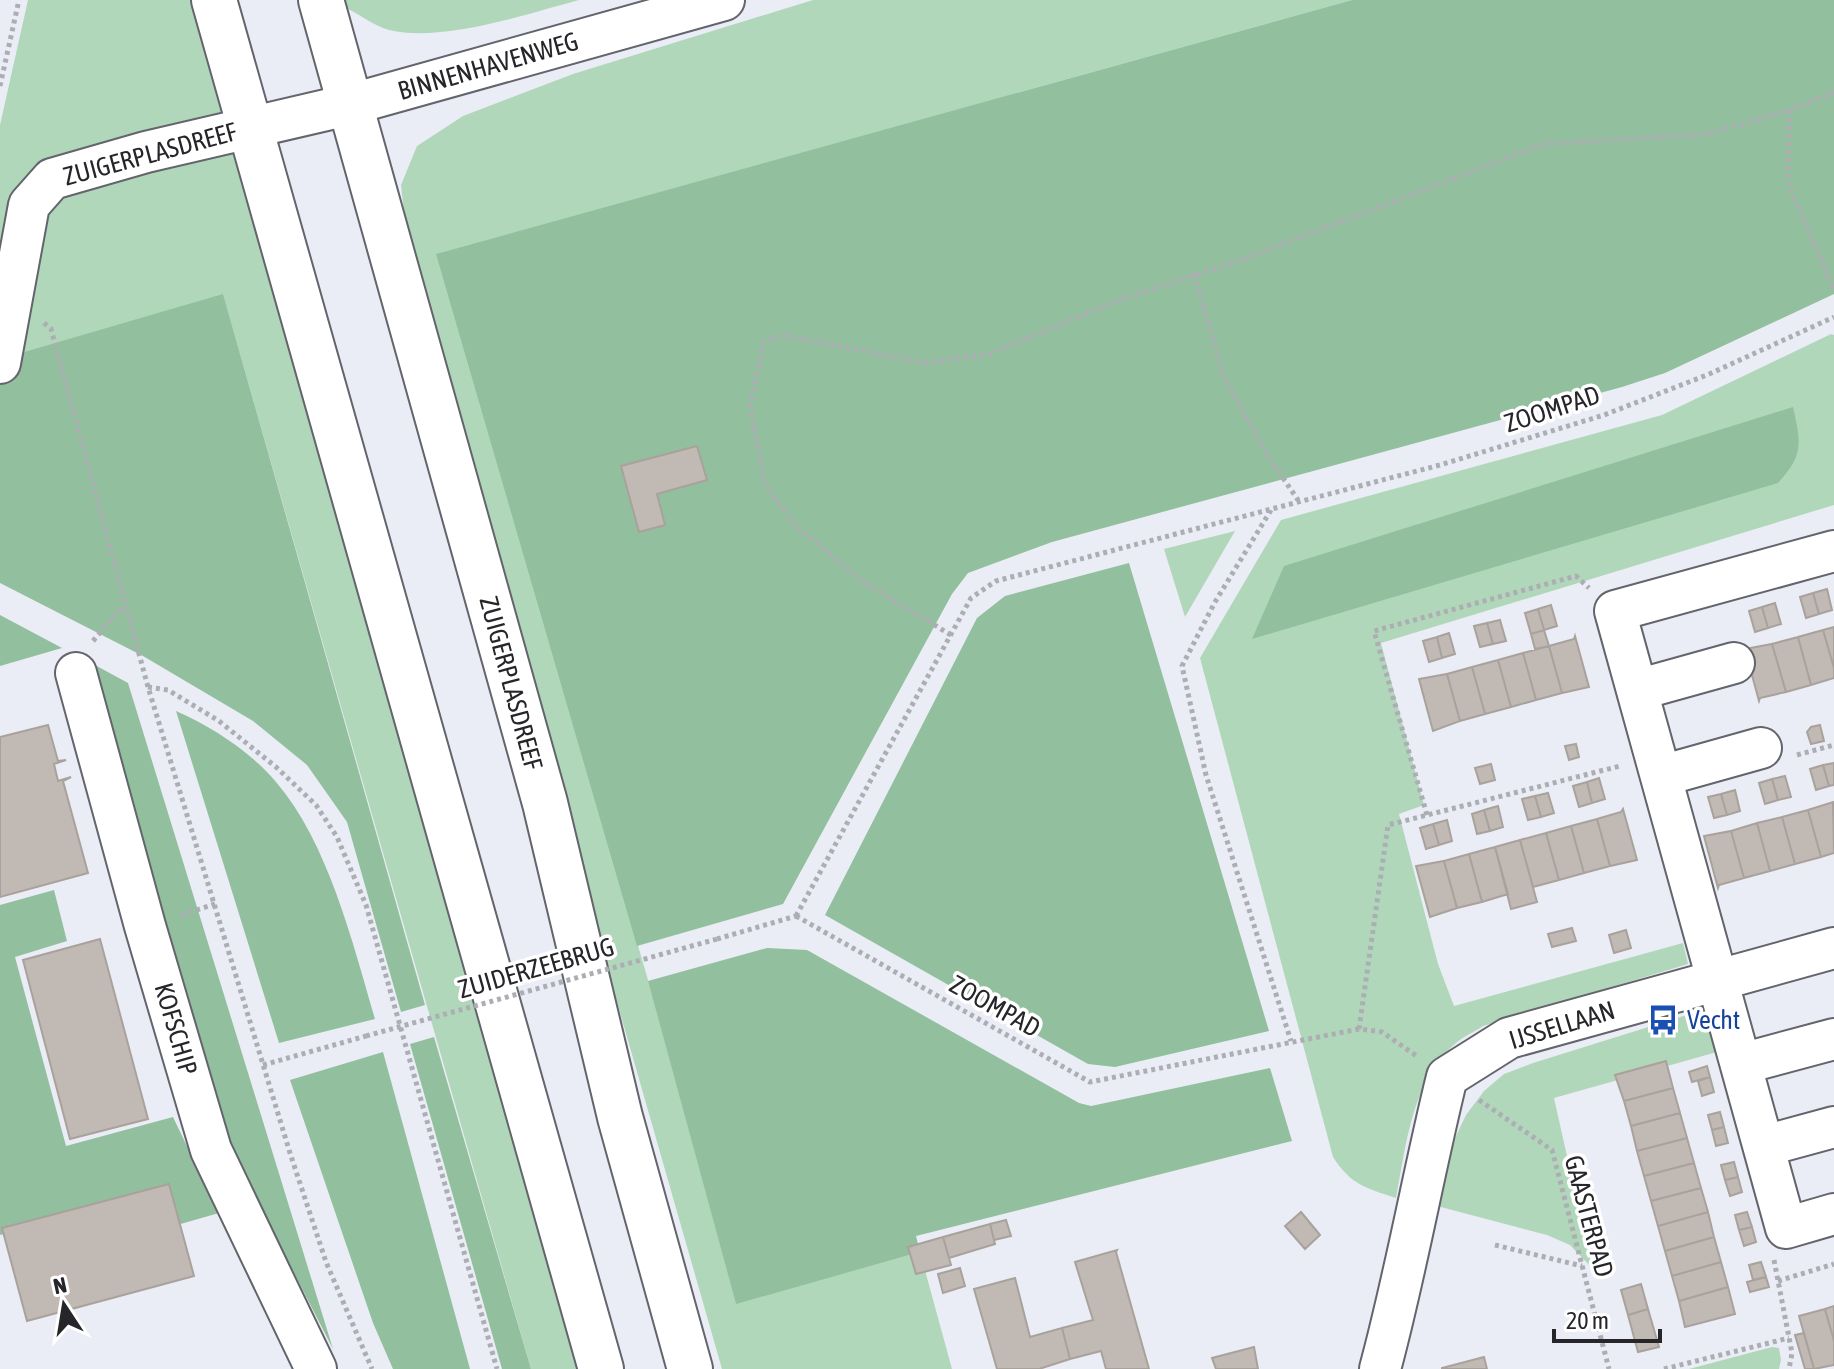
<svg xmlns="http://www.w3.org/2000/svg" width="1834" height="1369" font-family="'Asap Condensed',sans-serif">
<style>
.green{fill:#b1d7ba}
.forest{fill:#92bf9e}
.building{fill:#c1b9b3;stroke:#a9a29c;stroke-width:2}
.lines{fill:none;stroke-linecap:round;stroke-linejoin:round}
.minor-casing{stroke:#63646c;stroke-width:44}
.major-casing{stroke:#63646c;stroke-width:48}
.path{stroke:#acaeb4;stroke-width:5;stroke-dasharray:4 4;stroke-linecap:butt}
.minor{stroke:#fff;stroke-width:40}
.major{stroke:#fff;stroke-width:44}
.path-bridge{stroke:#acaeb4;stroke-width:5;stroke-dasharray:4 4;stroke-linecap:butt}
.labels{text-anchor:middle;dominant-baseline:central;stroke-width:7;stroke-linejoin:round;paint-order:stroke}
.street-label{font-size:26px;fill:#26262a;stroke:#fff}
.transit-label{font-size:26px;fill:#164399;stroke:#fff;text-anchor:start}
</style>
<rect width="100%" height="100%" fill="#eaedf5"/>
<path class="green" d="M28,0H193L577,1369H531L223,295L0,359V125Z
M345,0H579C527,14 446,41 394,31C379,29 362,16 348,9Z
M813,0H1352L437,254L648,980L736,1303L920,1252L952,1369H722L516,649L407,238L401,185L417,146L463,116L573,74Z
M1831,334L1834,335V505L1381,643L1424,805L1399,814L1438,964L1454,1006L1683,943L1688,964L1483,1026C1474,1032 1464,1036 1456,1043C1412,1079 1406,1146 1396,1198C1366,1188 1351,1185 1333,1157L1200,658L1281,520L1662,415Z
M1235,531L1185,617L1164,549Z
M1706,1009L1717,1052L1554,1098L1592,1268L1570,1245L1547,1235L1437,1206L1455,1138L1466,1115L1484,1091L1504,1074L1533,1063Z
M1772,1347L1779,1348L1781,1360L1779,1369H1689Z"/>
<path class="forest" d="M1352,0H1834V294L1665,373L1622,387L1052,542L968,573L952,594L783,904L637,946L436,254Z
M223,294L425,1005L401,1012L347,822L307,765L253,721L143,656L0,583V359Z
M1793,407C1801,443 1804,455 1778,483L1252,639L1284,566Z
M1129,563L1269,1031L1115,1067L1088,1064L825,915L977,618L1005,596Z
M0,615L62,648L0,666Z
M82,658L128,683L333,1349L236,1160Z
M176,711C212,727 250,751 276,782C328,842 353,944 375,1019L279,1043Z
M54,890L67,941L15,957L66,1146L173,1117L219,1213L170,1227L162,1193L0,1235V905Z
M767,948L807,950L1079,1103L1091,1106L1270,1068L1292,1141L916,1236L920,1252L736,1304L648,981Z
M434,1037L531,1369H502L410,1044Z
M383,1052L470,1369H393L373,1323L290,1080Z"/>
<path class="building" d="M697,446L707,480L657,494L665,525L639,532L621,466Z
M1827,589L1832,610L1819,614L1813,593Z
M1813,593L1819,614L1806,618L1800,597Z
M1775,603L1781,624L1768,628L1762,607Z
M1551,605L1557,626L1544,630L1538,609Z
M1762,607L1768,628L1755,632L1749,611Z
M1538,609L1544,630L1531,634L1525,613Z
M1500,620L1506,641L1493,644L1487,623Z
M1487,623L1493,644L1480,647L1474,626Z
M1834,627V668L1823,630Z
M1544,630L1549,646L1535,649L1531,634Z
M1823,630L1834,668V678L1811,685L1798,637Z
M1449,633L1455,654L1442,658L1437,637Z
M1575,636L1589,687L1562,693L1549,646L1574,639Z
M1437,637L1442,658L1429,662L1423,641Z
M1798,637L1811,685L1786,692L1772,644Z
M1772,644L1786,692L1760,698L1759,701L1745,649Z
M1549,646L1562,693L1536,700L1523,653Z
M1523,653L1536,700L1511,707L1498,660Z
M1498,660L1511,707L1485,714L1472,667Z
M1472,667L1485,714L1460,721L1447,674Z
M1447,674L1460,721L1433,731L1419,679Z
M48,725L58,761L66,760L54,764L58,781L71,777L63,781L88,873L0,897V737Z
M1820,725L1824,741L1811,744L1807,732L1811,727Z
M1576,744L1579,757L1569,760L1565,746Z
M1834,763V785L1829,786L1823,765Z
M1491,764L1495,780L1480,784L1475,768Z
M1823,765L1829,786L1816,790L1810,769Z
M1785,776L1791,797L1778,800L1772,779Z
M1599,778L1605,799L1592,803L1587,782Z
M1772,779L1778,800L1765,804L1759,783Z
M1587,782L1592,803L1579,807L1573,786Z
M1735,790L1740,811L1727,815L1721,794Z
M1548,793L1554,813L1541,817L1535,796Z
M1721,794L1727,815L1714,818L1708,797Z
M1535,796L1541,817L1528,820L1522,799Z
M1833,802L1834,853L1821,857L1808,810Z
M1498,806L1503,827L1490,831L1484,810Z
M1623,809L1637,860L1610,866L1597,819L1621,812Z
M1484,810L1490,831L1477,834L1472,814Z
M1808,810L1821,857L1795,864L1782,817Z
M1782,817L1795,864L1770,871L1757,823Z
M1597,819L1610,866L1584,873L1571,826Z
M1447,820L1452,841L1439,845L1433,824Z
M1757,823L1770,871L1744,878L1731,831Z
M1433,824L1439,845L1426,849L1420,828Z
M1571,826L1584,873L1559,880L1546,833Z
M1731,831L1744,878L1719,885L1718,888L1704,836Z
M1546,833L1559,880L1533,887L1520,840Z
M1520,840L1537,902L1511,909L1495,847Z
M1495,847L1508,894L1482,902L1469,854Z
M1469,854L1482,902L1457,908L1444,861Z
M1444,861L1457,908L1430,917L1416,866Z
M1572,928L1576,941L1552,947L1548,934Z
M1626,930L1631,948L1614,953L1609,935Z
M100,939L148,1119L70,1139L23,960Z
M1666,1061L1673,1088L1624,1101L1615,1075Z
M1707,1066L1710,1077L1692,1082L1689,1072Z
M1710,1077L1714,1092L1702,1096L1698,1081Z
M1673,1088L1680,1113L1631,1126L1624,1101Z
M1720,1112L1724,1127L1712,1130L1708,1115Z
M1680,1113L1687,1138L1637,1151L1631,1126Z
M1724,1127L1728,1143L1716,1146L1712,1130Z
M1687,1138L1694,1163L1644,1176L1637,1151Z
M1734,1162L1738,1177L1725,1180L1721,1165Z
M1694,1163L1701,1188L1651,1201L1644,1176Z
M1738,1177L1742,1192L1730,1196L1725,1180Z
M169,1184L194,1276L27,1321L2,1228Z
M1701,1188L1708,1212L1658,1226L1651,1201Z
M1301,1212L1320,1235L1305,1249L1285,1226Z
M1708,1212L1714,1237L1665,1251L1658,1226Z
M1747,1212L1752,1227L1739,1230L1735,1215Z
M1006,1220L1011,1236L994,1240L990,1224Z
M990,1224L995,1244L949,1258L943,1237Z
M1752,1227L1756,1242L1744,1246L1739,1230Z
M943,1237L951,1265L916,1274L908,1247Z
M1714,1237L1721,1262L1672,1276L1665,1251Z
M1117,1250L1116,1252L1149,1369H1106L1101,1351L1070,1359L1062,1328L1093,1320L1075,1262Z
M1721,1262L1728,1287L1679,1301L1672,1276Z
M1761,1262L1766,1277L1753,1280L1749,1265Z
M960,1268L965,1286L943,1293L938,1274Z
M1766,1277L1769,1287L1750,1292L1747,1282Z
M1015,1278L1030,1337L1062,1328L1070,1359L1039,1369H997L974,1289Z
M1641,1284L1648,1309L1628,1315L1621,1290Z
M1728,1287L1735,1314L1685,1327L1679,1301Z
M1834,1306V1341L1825,1309Z
M1648,1309L1659,1347L1638,1352L1628,1315Z
M1825,1309L1834,1341V1365L1814,1369L1799,1316Z
M1804,1333L1814,1369H1805L1795,1335Z
M1254,1347L1258,1369H1216L1212,1358Z
M1484,1357L1487,1369H1442V1368Z"/>
<g class="lines">
<g class="minor-casing">
<path id="minor" d="M0,363L29,205L52,179L146,152L352,104L724,0
M1834,551L1615,611L1786,1228L1834,1214
M76,673L145,926L211,1150L316,1369
M1637,690L1734,663
M1661,776L1761,748
M1741,1064L1834,1039
M1764,1146L1834,1127
M1380,1369C1406,1273 1423,1174 1447,1077L1509,1038L1834,948"/>
</g>
<g class="major-casing">
<path id="major" d="M214,0L601,1369
M321,0L545,803L620,1117L690,1369"/>
</g>
<path class="path" d="M0,86L19,0
M1789,110L1788,184L1834,289
M1194,274L1224,377L1266,453L1298,500
M44,323L51,329L148,687L290,1153L326,1262L372,1369
M1271,510L1215,602L1182,666L1206,775L1291,1041
M951,635L860,580L791,521L765,484L750,406L764,342L782,335L925,363L989,354L1122,299L1241,260L1544,144L1708,134L1789,110L1834,92
M93,641L123,606
M148,687L168,690L219,721L276,767L316,805L337,837L366,905L497,1369
M1797,755L1834,745
M1427,815L1374,631L1576,576L1589,588
M181,915L215,904
M796,916L971,598L996,581L1440,465L1604,415L1707,375L1834,317
M796,916L1090,1082L1359,1029L1382,1032L1418,1057
M717,939L796,916
M1359,1029L1388,825L1620,766
M263,1065L366,1036
M1479,1100L1552,1150L1609,1369
M1495,1245L1582,1266
M1774,1260L1792,1353L1789,1369
M1778,1281L1834,1264
M1664,1369L1789,1338"/>
<use href="#minor" class="minor"/>
<use href="#major" class="major"/>
<path class="path-bridge" d="M366,1036L717,939"/>
</g>
<defs>
<g id="bus-bare" transform="scale(2.4)"><path d="M-5-6H5V4H4V6H2V4H-2V6H-4V4H-5ZM-3.5-4V0h7V-4ZM-3.5 1.2v1.5H-2V1.2ZM2 1.2v1.5H3.5V1.2Z" fill="#1a4fb4" stroke="#fff" stroke-width="2.5" paint-order="stroke"/></g>
</defs>
<g fill-rule="evenodd">
<use href="#bus-bare" x="1663" y="1020"/>
</g>
<g class="labels">
<g class="street-label">
<text transform="translate(488 66) rotate(-16)">BINNENHAVENWEG</text>
<text transform="translate(150 154) rotate(-15)">ZUIGERPLASDREEF</text>
<text transform="translate(1552 409) rotate(-18)">ZOOMPAD</text>
<text transform="translate(511 683) rotate(75)">ZUIGERPLASDREEF</text>
<text transform="translate(536 968) rotate(-16)">ZUIDERZEEBRUG</text>
<text transform="translate(995 1006) rotate(29)">ZOOMPAD</text>
<text transform="translate(1562 1025) rotate(-17)">IJSSELLAAN</text>
<text transform="translate(176 1029) rotate(74)">KOFSCHIP</text>
<text transform="translate(1589 1216) rotate(75)">GAASTERPAD</text>
</g>
<g class="transit-label">
<text x="1687" y="1020">Vecht</text>
</g>
</g>
<g transform="translate(64 1305) rotate(348)" stroke="#ffffff" stroke-width="6" paint-order="stroke">
<path d="M0-6L14 30L0 20L-14 30Z" fill="#26262a"/>
<text y="-12" font-size="22" font-weight="bold" text-anchor="middle" fill="#26262a">N</text>
</g>
<path d="M1554 1329v12h106v-12" fill="none" stroke="#26262a" stroke-width="4"/>
<text x="1566" y="1329" font-size="24" fill="#26262a" stroke="#ffffff" stroke-width="6" paint-order="stroke">20 m</text>
</svg>
